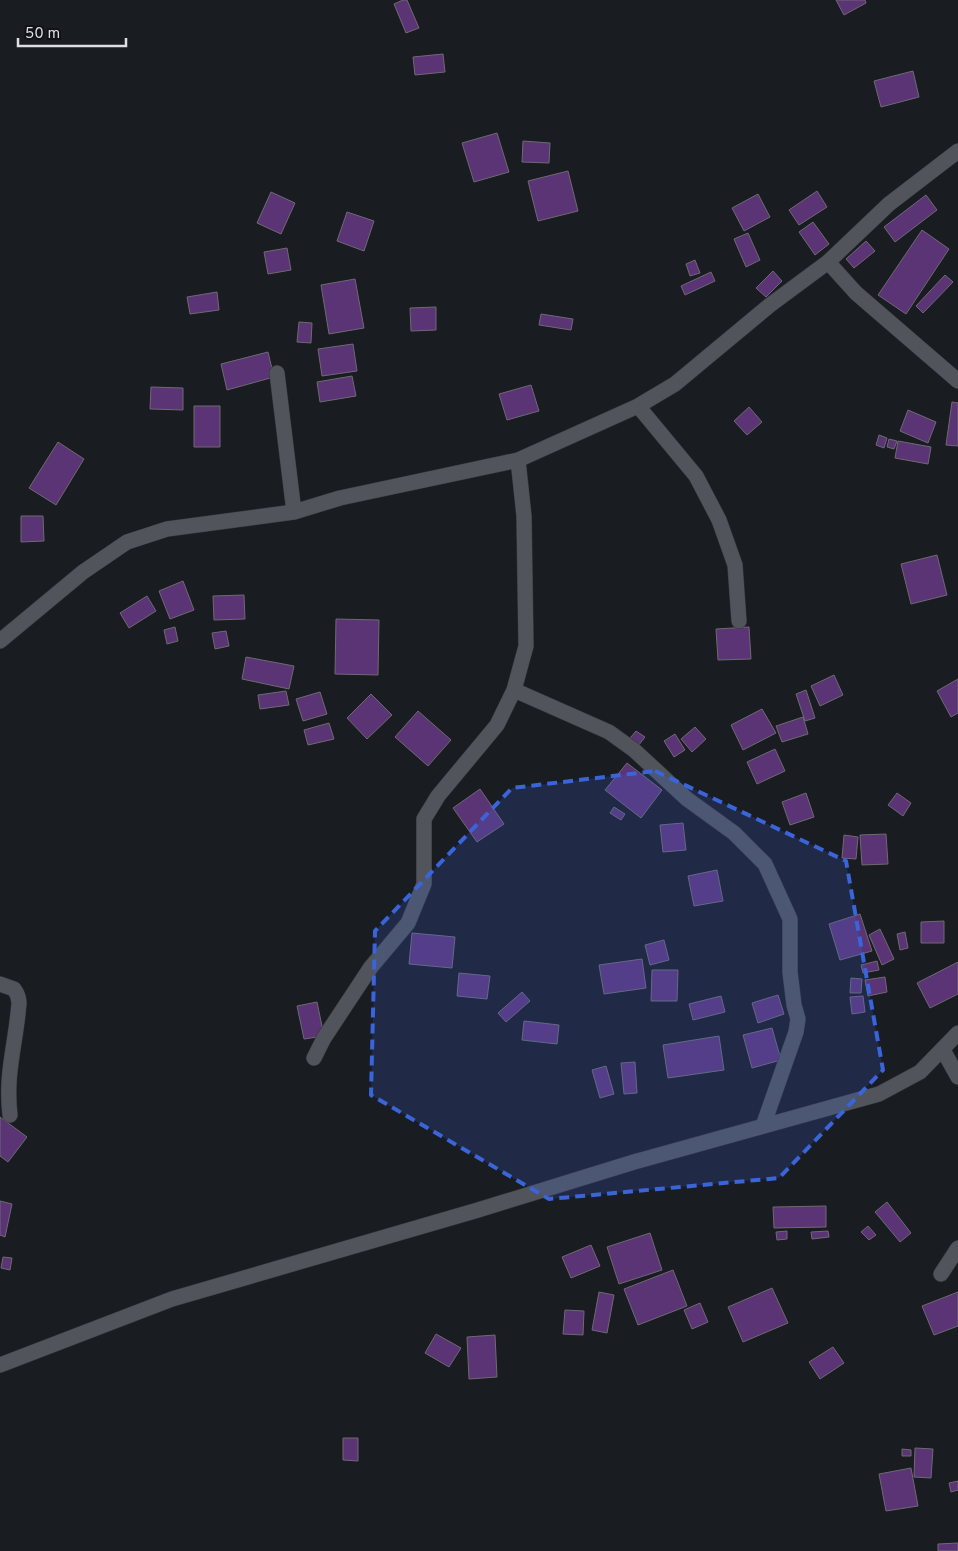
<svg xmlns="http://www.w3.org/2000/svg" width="958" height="1551" font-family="Overpass,sans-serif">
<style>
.building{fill:#5b3475;stroke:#6e6a71}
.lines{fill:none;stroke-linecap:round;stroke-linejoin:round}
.minor-casing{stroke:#34363a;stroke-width:16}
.minor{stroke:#51545b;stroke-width:15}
.marked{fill:#3a64da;fill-opacity:0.2;stroke:#3a64da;stroke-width:4;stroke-dasharray:10 6;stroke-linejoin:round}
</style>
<rect width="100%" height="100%" fill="#191c21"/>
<path class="building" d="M403,0H407L419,28L406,33L394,4Z
M836,0H865L866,3L844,15Z
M443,54L445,72L415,75L413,57Z
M913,71L919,97L881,107L874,81Z
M497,133L509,172L474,182L462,143Z
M523,141L550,143L549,163L522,162Z
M568,171L578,211L538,221L528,181Z
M817,191L827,207L799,225L789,210Z
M271,192L295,203L281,234L257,223Z
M758,194L770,217L744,231L732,208Z
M926,195L937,210L895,242L884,227Z
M347,212L374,221L364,251L337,241Z
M813,222L829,244L815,255L799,232Z
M922,230L949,249L906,314L878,295Z
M748,233L760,260L746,267L734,239Z
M866,241L875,251L854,268L846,259Z
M287,248L291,270L268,274L264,252Z
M695,260L700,273L690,276L686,264Z
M773,271L782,281L766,297L756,288Z
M711,272L715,281L685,295L681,286Z
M945,275L953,282L923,313L916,306Z
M355,279L364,328L329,334L321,285Z
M217,292L219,310L190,314L187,297Z
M436,307V330L411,331L410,308Z
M541,314L573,319L571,330L539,325Z
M299,322L312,323L311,343L297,342Z
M353,344L357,371L322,376L318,349Z
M268,352L274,377L227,390L221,364Z
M352,376L356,396L320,402L317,382Z
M531,385L539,411L507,420L499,394Z
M151,387L183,388V410L150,409Z
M952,402L958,403V446L946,445Z
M194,406H220V447H194Z
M749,407L762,422L747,435L734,421Z
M908,410L936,422L928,443L900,431Z
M879,435L887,438L884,448L876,445Z
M889,439L897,441L894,449L887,447Z
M898,441L931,447L928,464L895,458Z
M58,442L84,459L56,505L29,488Z
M21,516H43L44,541L21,542Z
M937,555L947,595L911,604L901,564Z
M183,581L194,610L170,619L159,591Z
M244,595L245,619L214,620L213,596Z
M147,596L156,611L129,628L120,613Z
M336,619L379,620L378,675L335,674Z
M175,627L178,641L167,644L164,630Z
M749,627L751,659L718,660L716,629Z
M226,631L229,646L215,649L212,633Z
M246,657L294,666L289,689L242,679Z
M834,675L843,695L820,706L811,686Z
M958,679V713L951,717L937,691Z
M806,690L815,718L805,721L796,694Z
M286,691L289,705L260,709L258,695Z
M320,692L327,714L303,721L296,699Z
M371,694L392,715L367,739L347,718Z
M762,709L776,733L743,750L731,725Z
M418,711L451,740L428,766L395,737Z
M803,717L808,734L782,742L776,726Z
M329,723L334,739L308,745L304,730Z
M695,727L706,739L692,752L681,739Z
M636,731L645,737L635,750L626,743Z
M675,734L685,750L674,757L664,741Z
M775,749L785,771L757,784L747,762Z
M627,763L662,790L641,818L605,790Z
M480,789L504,824L477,842L453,808Z
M806,793L814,817L790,825L782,802Z
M897,793L911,803L903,816L888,805Z
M614,807L625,814L621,820L610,813Z
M683,823L686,850L663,852L660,825Z
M886,834L888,864L862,865L860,835Z
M844,835L858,837L856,859L842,858Z
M717,870L723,901L694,906L688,876Z
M860,914L872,951L840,960L829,924Z
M944,921V943H921V922Z
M880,929L894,959L882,965L869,935Z
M905,932L908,948L900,950L897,934Z
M412,933L455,937L452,968L409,964Z
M664,940L669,960L650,965L645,945Z
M642,959L646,988L604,994L599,965Z
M877,961L879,970L863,973L861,965Z
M958,962V994L930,1008L917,983Z
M652,970H678L677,1001H651Z
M459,973L490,976L487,999L457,996Z
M885,977L887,992L868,996L865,980Z
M851,978L862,979L861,993H850Z
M522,992L530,1001L506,1022L498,1013Z
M778,995L784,1014L758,1023L752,1003Z
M721,996L725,1012L693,1020L689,1004Z
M863,996L865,1012L852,1014L850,997Z
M317,1002L324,1036L304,1039L297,1006Z
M524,1021L559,1025L557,1044L522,1040Z
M772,1028L781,1060L752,1068L743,1035Z
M719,1036L724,1070L668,1078L663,1045Z
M635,1062L637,1093L624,1094L621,1063Z
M606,1066L614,1094L600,1098L592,1070Z
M0,1117L27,1137L8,1162L0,1156Z
M0,1201L12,1204L5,1237L0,1235Z
M887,1202L911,1233L900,1242L875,1212Z
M826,1206V1227L774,1228L773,1207Z
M868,1226L876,1235L869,1240L861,1232Z
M787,1231V1239L777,1240L776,1232Z
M828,1231L829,1237L812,1239L811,1232Z
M650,1233L662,1270L619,1284L607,1247Z
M591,1245L600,1266L571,1278L562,1257Z
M3,1257L12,1258L10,1270L1,1268Z
M673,1270L687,1306L638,1325L624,1289Z
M772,1288L788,1323L743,1342L728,1307Z
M599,1292L614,1295L607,1333L592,1330Z
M958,1292V1326L934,1335L922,1306Z
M700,1303L708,1322L692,1329L684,1310Z
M565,1310L584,1311L583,1335L563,1334Z
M436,1334L461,1348L449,1367L425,1353Z
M495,1335L497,1377L469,1379L467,1337Z
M833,1347L844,1363L820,1379L809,1362Z
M343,1438H358V1461L343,1460Z
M915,1448L933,1449L931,1478L914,1477Z
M902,1449L911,1450V1456H902Z
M911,1468L918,1506L886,1511L879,1474Z
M958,1481V1490L951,1492L949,1483Z
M958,1543V1551H938V1544Z"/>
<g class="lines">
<g class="minor-casing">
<path id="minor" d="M828,262L856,293L958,381
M277,373L294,512
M638,406L696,476L719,520L735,565L739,621
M0,641L83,572L127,542L167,529L294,512L340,498L518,460L638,406L675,384L770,305L828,262L889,204L958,151
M514,690L609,732L634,750L687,799L734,833L765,864L790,919V972L794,1005L798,1019L796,1032L763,1126
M0,984L14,989C17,993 19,998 19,1003C16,1044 5,1073 10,1115
M943,1050L958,1077
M314,1058L324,1038L371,967L408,923L424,884V819L438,796L497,725L514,690L526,646L524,516L518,460
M941,1274L958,1248
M0,1365L172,1299L478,1210L634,1162L879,1094L920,1072L958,1033"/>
</g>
<use href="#minor" class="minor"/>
</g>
<path class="marked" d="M655,771L846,861L883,1070L779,1178L549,1199L371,1095L375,931L512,788Z"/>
<path d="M18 38v8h108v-8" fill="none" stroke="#dcdee2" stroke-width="2.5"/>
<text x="25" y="38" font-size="15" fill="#dcdee2" stroke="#101218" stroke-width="4" paint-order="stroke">50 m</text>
</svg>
